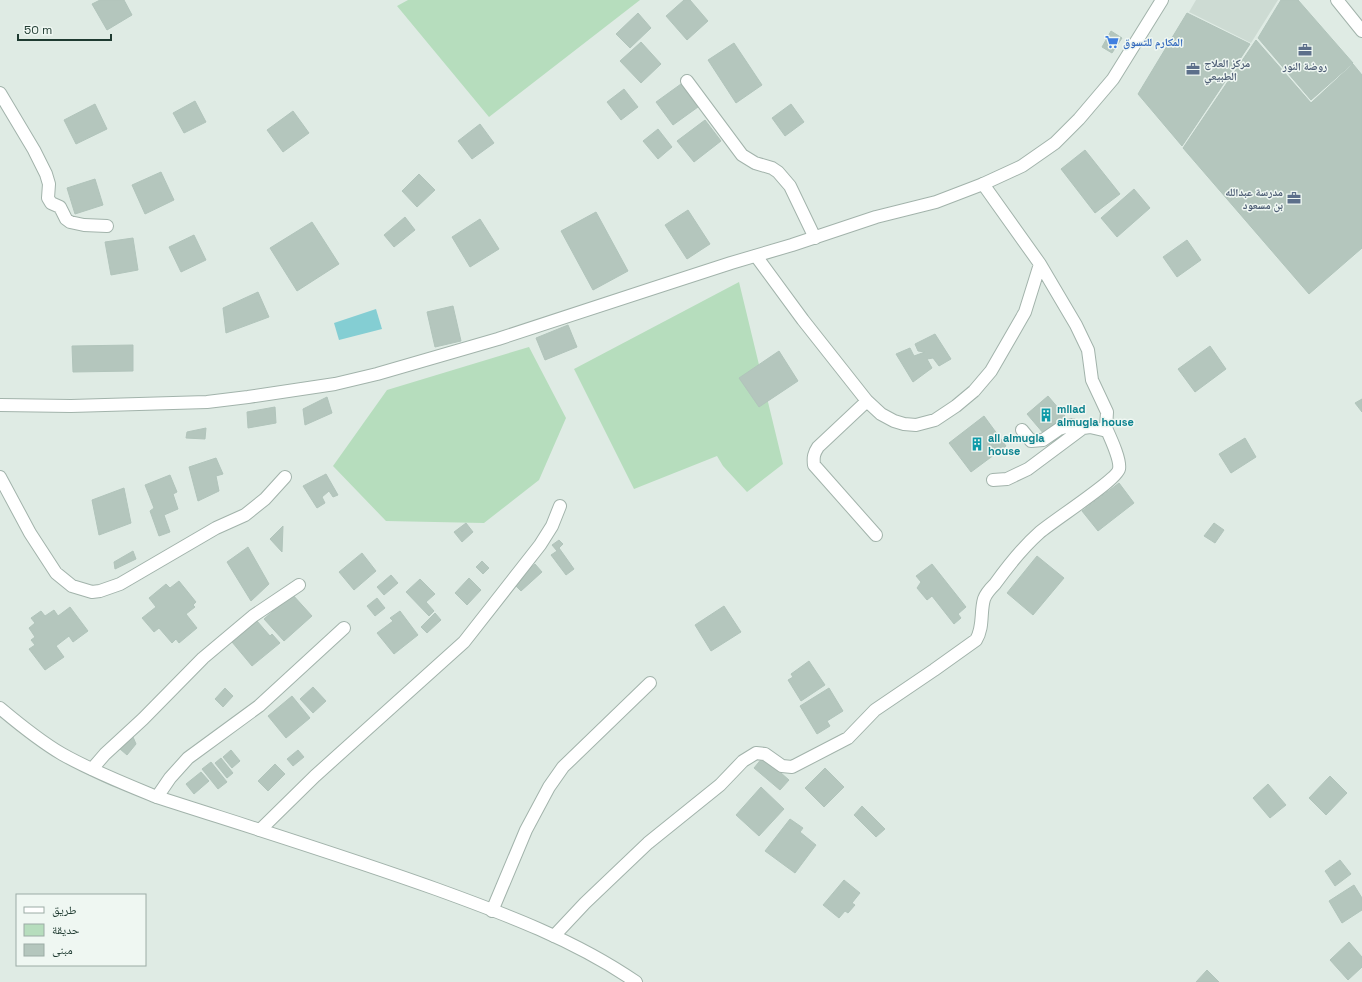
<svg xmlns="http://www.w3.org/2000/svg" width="1362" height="982" font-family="'Space Grotesk','Noto Naskh Arabic',sans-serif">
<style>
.built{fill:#cddbd3}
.green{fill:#b6ddbd}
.water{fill:#84ced3}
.building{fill:#b4c6bd;stroke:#b1c4bb}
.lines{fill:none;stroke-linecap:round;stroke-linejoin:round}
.minor-casing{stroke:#a2b3ab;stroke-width:14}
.tertiary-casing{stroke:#a2b3ab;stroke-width:14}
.minor{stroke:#fff;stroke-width:12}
.tertiary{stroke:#fff;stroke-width:12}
.labels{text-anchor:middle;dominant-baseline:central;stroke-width:3;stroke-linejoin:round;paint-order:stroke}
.shop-label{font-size:11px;font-weight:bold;fill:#366cbe;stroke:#eff7f2;text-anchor:start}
.service-label{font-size:11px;font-weight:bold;fill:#4e5e75;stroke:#eff7f2;text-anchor:start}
.culture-label{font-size:11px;font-weight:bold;fill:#0d838f;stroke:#eff7f2;text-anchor:start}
</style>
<rect width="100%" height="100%" fill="#dfebe4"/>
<path class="built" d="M1196,0H1278L1251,43L1189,12Z"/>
<path class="green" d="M408,0H640L489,117L397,6Z
M739,282L783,464L747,492L723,466L717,456L634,489L574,369Z
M529,347L566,418L539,480L484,523L386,521L333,466L387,390Z"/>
<path class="water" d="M376,309L382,329L339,340L334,323Z"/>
<path class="building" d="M100,0H124L132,15L107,30L92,4Z
M684,0H690L708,21L687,40L666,16Z
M1281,0H1298L1353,63L1311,100L1258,38Z
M638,13L651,28L630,48L616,34Z
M1187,13L1250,44L1182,146L1138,94Z
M1111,31L1122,38L1112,53L1102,47Z
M1256,40L1311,103L1353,64L1362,75V248L1309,294L1183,148Z
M641,42L661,64L641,83L620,61Z
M734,43L762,85L736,103L708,60Z
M681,84L698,107L673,125L656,102Z
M624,89L638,107L621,120L607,102Z
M195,101L206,122L184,133L173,113Z
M95,104L107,129L76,144L64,120Z
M791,104L804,122L785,136L772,118Z
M293,111L309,133L283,152L267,130Z
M705,120L721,141L694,162L677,141Z
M480,124L494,143L472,159L458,141Z
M658,129L672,147L658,159L643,141Z
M1085,150L1120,194L1095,213L1061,169Z
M161,172L174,200L145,214L132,185Z
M419,174L435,190L417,207L402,191Z
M95,179L103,205L75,214L67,188Z
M1134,189L1150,208L1117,237L1101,218Z
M688,210L710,244L687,259L665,225Z
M596,212L628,271L593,290L561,231Z
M405,217L415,230L394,247L384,235Z
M480,219L499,249L470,267L452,237Z
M312,222L339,264L297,291L270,248Z
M194,235L206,260L181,272L169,247Z
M133,238L138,270L111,275L105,242Z
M1187,240L1201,260L1177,277L1163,257Z
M258,292L269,317L226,333L223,308Z
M453,306L461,341L435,347L427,312Z
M568,325L577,347L545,360L536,338Z
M935,334L951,359L939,366L933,358L927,359L932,368L913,382L896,354L910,348L914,356L925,352L918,351L915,344Z
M133,345V371L73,372L72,346Z
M1210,346L1226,369L1195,392L1178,369Z
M779,351L798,381L759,407L739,378Z
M1048,396L1065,416L1044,434L1027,414Z
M327,397L332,413L305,425L303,409Z
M1362,399V412L1355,403Z
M275,407L276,423L248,428L247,412Z
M984,416L1006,446L971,472L949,443Z
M206,428L205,439L186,438L187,432Z
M1245,438L1256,457L1231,473L1219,454Z
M216,458L223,474L216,476L219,491L198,501L189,467Z
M326,474L338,495L333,497L329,491L322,497L325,503L317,508L303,486Z
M170,475L177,492L173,494L178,509L164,515L170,532L159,536L150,511L154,508L145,485Z
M1119,483L1134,503L1098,531L1082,511Z
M124,488L131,523L99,535L92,500Z
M466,523L473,532L462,542L454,532Z
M1214,523L1224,530L1215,543L1204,536Z
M283,526L282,552L270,539Z
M559,540L563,544L559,548L574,569L566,575L551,555L557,551L552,545Z
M248,547L269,584L251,601L227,562Z
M133,551L136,559L115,569L114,562Z
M362,553L376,571L354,590L339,572Z
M1037,556L1064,578L1033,615L1007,593Z
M482,561L489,568L483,574L476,567Z
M535,564L542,572L521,591L514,584Z
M932,564L966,607L958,614L961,618L954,624L932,596L927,600L917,588L921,582L916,576Z
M391,575L398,583L384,595L377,587Z
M469,578L481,590L467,605L455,593Z
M420,579L435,594L426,602L434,611L429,616L406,592Z
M179,581L196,602L193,605L195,607L186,614L197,628L179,643L176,639L172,643L159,628L154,632L142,618L156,607L149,598L166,584L170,588Z
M292,594L312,616L284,641L264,619Z
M377,598L385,608L375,616L367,606Z
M724,606L741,632L711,651L695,625Z
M70,607L88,631L73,642L69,636L56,646L64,657L45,670L29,649L35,645L31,640L35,637L29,628L35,623L31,618L41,611L45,616L54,610L58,616Z
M400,611L418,635L394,654L377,633L393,621L390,618Z
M435,613L441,620L427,633L421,627Z
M257,621L270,636L272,634L280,643L252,666L232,642Z
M809,661L825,685L801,701L788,680L793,677L791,674Z
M313,687L326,701L313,713L300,699Z
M225,688L233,696L223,707L215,699Z
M829,688L843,711L827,721L830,726L817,734L800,706Z
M292,696L310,718L286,738L268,716Z
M133,737L136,744L127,755L120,749Z
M231,750L240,761L232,768L223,757Z
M298,750L304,757L293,766L287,759Z
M763,757L789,780L780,790L754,768Z
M221,758L233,773L227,778L215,763Z
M211,762L227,782L218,789L202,769Z
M275,764L285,774L268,791L258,781Z
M825,768L844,787L824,807L805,788Z
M201,772L209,781L194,794L186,784Z
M1330,776L1347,793L1326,815L1309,798Z
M1268,784L1286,805L1270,818L1253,798Z
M761,787L784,809L759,836L736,815Z
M862,806L885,829L876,837L854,815Z
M790,819L803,828L800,832L816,845L795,873L765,851Z
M1340,860L1351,874L1335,886L1325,871Z
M844,880L860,893L852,903L855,905L848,913L845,911L839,918L823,905Z
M1354,885L1362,898V910L1342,923L1329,901Z
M1349,942L1362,957V967L1348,980L1330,960Z
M1207,970L1219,982H1196Z"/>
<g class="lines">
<g class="minor-casing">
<path id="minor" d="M687,81L742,155L755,163L772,168L778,172L790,186L815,238
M0,93L34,150L46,174L49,184L48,198L51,203L60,207L66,219L70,222L84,225L107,226
M983,184L1040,264L1076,325L1088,350L1092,380L1107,412L1106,428L1103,430L1090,427L1083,428L1028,469L1007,479L993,480
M756,256L803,320L867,401L881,414L894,421L904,424L916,425L935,420L956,406L974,391L991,371L1025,312L1040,264
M867,401L818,447C814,453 813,457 814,465L876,535
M1022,430L1031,441L1043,440L1059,429L1071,425L1083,428
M0,477L30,533L56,573L72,586L92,592L100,591L120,584L216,528L245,515L265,499L285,477
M92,769L105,754L143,719L203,658L253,616L299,585
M157,797L170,778L188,758L259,706L344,628
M260,830L315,776L464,642L540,545L552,526L560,506
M492,911L526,830L549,787L563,767L650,683
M554,936L585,903L648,843L720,785L743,761L756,753L765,754L782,766L792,767L848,738L875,710L934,670L976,640C984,627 980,613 984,599C986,593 991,588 995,584C1008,566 1022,548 1039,533C1051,522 1117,480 1119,469C1121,460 1110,437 1106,428"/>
</g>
<g class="tertiary-casing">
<path id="tertiary" d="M1337,0L1362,31
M0,405L71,406L207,402L248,397L335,384L377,374L498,339L654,288L731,263L792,245L876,217L936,202L983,184L1022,166L1055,143L1079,119L1113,79L1162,0
M0,708C19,724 40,741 62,754C92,771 125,784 157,797C250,827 344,856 436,889C505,914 575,940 636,982"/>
</g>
<use href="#minor" class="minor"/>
<use href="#tertiary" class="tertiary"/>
</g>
<defs>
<g id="supermarket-bare" transform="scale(1.08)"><path d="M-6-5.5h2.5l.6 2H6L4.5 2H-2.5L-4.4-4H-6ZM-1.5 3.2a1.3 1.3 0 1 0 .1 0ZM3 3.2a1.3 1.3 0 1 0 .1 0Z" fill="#3f7fe0" stroke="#eff7f2" stroke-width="2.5" paint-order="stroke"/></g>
<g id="office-bare" transform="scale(1.08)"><path d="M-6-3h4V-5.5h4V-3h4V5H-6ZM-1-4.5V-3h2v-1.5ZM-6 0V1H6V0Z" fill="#5c6f8a" stroke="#eff7f2" stroke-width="2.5" paint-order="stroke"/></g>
<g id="building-bare" transform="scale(1.08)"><path d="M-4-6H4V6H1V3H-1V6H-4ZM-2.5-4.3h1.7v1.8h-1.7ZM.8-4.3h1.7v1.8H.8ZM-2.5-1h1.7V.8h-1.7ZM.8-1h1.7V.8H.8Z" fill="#0f9aa8" stroke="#eff7f2" stroke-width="2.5" paint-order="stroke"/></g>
</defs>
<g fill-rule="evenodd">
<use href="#supermarket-bare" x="1112" y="42"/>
<use href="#office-bare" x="1305" y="50"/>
<use href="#office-bare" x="1193" y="69"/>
<use href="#office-bare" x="1294" y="198"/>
<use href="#building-bare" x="1046" y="415"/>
<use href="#building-bare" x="977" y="444"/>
</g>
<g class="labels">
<g class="shop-label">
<text x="1123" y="42">المكارم للتسوق</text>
</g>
<g class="service-label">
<text x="1204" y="63">مركز العلاج<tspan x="1204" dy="13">الطبيعي</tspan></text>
<text x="1305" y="66" text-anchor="middle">روضة النور</text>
<text x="1283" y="192" text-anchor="end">مدرسة عبدالله<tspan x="1283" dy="13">بن مسعود</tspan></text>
</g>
<g class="culture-label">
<text x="1057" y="409">milad<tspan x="1057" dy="13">almugla house</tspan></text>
<text x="988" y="438">ali almugla<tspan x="988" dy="13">house</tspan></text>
</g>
</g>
<rect x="16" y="894" width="130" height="72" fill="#eff7f2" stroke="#9caca5"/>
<rect x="24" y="907" width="20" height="6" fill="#ffffff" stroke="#9caca5"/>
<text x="52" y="914" font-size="12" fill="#1f3b31">طريق</text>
<rect x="24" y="924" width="20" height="12" fill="#b6ddbd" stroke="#9caca5"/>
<text x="52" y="934" font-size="12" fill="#1f3b31">حديقة</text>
<rect x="24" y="944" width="20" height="12" fill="#b4c6bd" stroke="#9caca5"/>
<text x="52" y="954" font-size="12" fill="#1f3b31">مبنى</text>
<path d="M18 34v6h93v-6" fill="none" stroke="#1f3b31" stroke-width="2"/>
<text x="24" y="34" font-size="12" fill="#1f3b31" stroke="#eff7f2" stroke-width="3" paint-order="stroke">50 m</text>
</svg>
